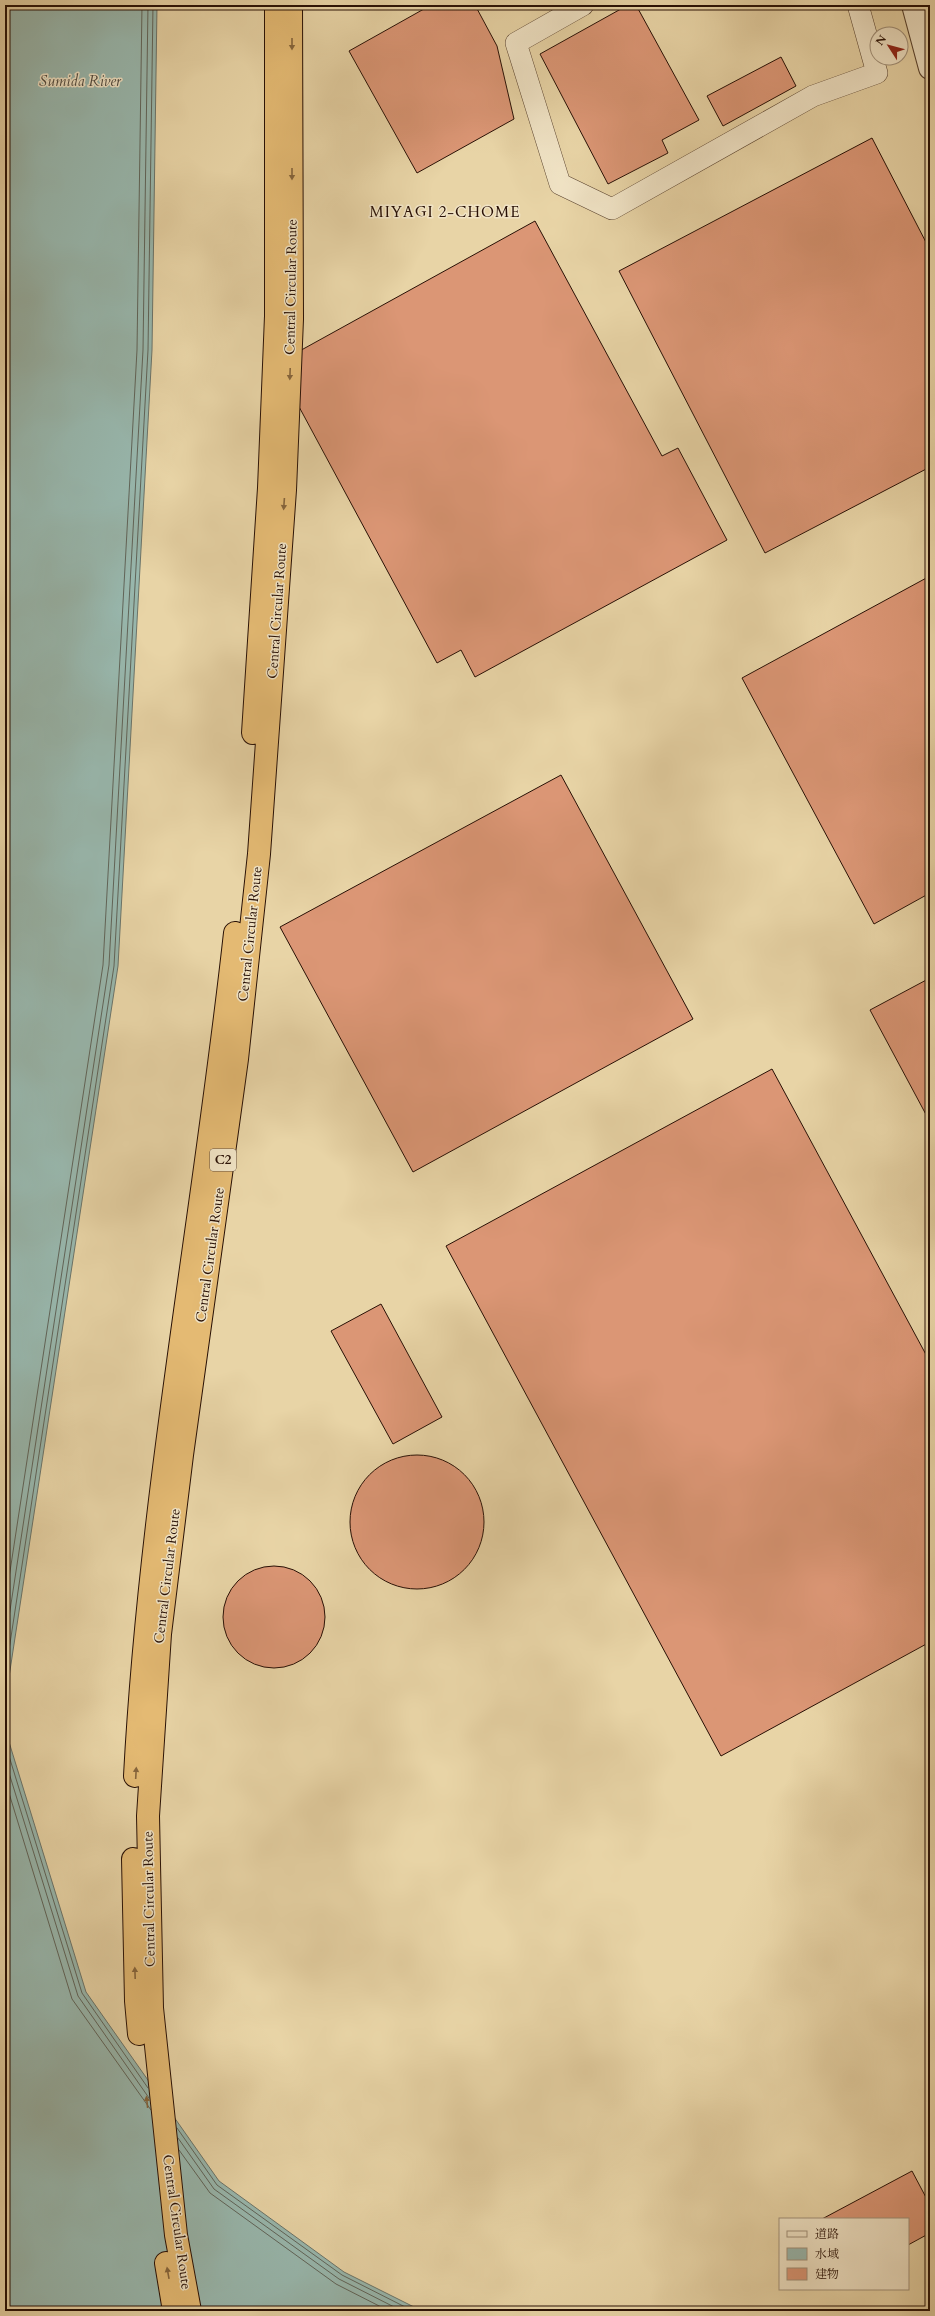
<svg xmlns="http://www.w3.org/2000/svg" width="935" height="2316" font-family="Cardo,'Noto Serif JP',serif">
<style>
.water{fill:#98b7ad;stroke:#6b746a}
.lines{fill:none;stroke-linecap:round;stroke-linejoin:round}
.shore{stroke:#606459;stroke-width:1}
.building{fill:#db9675;stroke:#281005}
.service-casing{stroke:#58412d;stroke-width:22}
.tertiary-casing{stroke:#58412d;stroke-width:24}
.motorway-casing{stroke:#281005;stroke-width:24}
.service{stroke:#f0e3c5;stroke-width:21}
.tertiary{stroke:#f0e3c5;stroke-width:22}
.motorway{stroke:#e4ba73;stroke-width:22}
.oneway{fill:#86653c}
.labels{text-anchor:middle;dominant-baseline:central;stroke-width:3;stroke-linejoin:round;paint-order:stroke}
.shield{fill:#f0e3c5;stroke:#644f3f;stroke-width:1}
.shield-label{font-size:13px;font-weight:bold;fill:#281005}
.street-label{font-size:14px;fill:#281005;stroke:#f0e3c5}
.water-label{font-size:15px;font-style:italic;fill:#4f4a40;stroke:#f0e3c5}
.neighbourhood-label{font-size:15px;letter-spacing:1px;fill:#281005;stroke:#f0e3c5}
</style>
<rect width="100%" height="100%" fill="#e8d4a6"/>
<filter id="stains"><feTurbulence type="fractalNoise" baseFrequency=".005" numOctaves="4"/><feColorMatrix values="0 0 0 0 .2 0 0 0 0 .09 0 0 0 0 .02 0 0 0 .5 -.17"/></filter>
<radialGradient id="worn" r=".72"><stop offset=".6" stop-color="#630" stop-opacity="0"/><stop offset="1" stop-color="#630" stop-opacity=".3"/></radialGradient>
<path class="water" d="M5,5H157L152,350L118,966L5,1703Z
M5,1729L86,1992L219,2181L344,2272L422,2311H5Z"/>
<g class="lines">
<path class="shore" d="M5,1604L103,965L137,350L142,5
M5,1643L109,965L143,350L148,5
M5,1676L114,966L148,350L153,5
M5,1743L82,1993L148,2088
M5,1760L78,1996L149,2098
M5,1780L72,1999L151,2110
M177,2128L217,2185L342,2275L413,2311
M178,2138L214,2189L339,2279L402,2311
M179,2150L210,2193L336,2284L389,2311"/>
</g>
<path class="building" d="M431,5H475L497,46L514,119L417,173L349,51Z
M628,5H636L699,120L662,140L668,153L608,184L540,54Z
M781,57L796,86L723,126L707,96Z
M872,138L930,250V467L765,553L619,271Z
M535,221L662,456L678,448L727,540L475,677L461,650L437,663L276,364Z
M930,576V893L874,924L742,678Z
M561,775L693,1019L413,1172L280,927Z
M930,978V1122L870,1010Z
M772,1069L930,1362V1642L721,1756L446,1246Z
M381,1304L442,1417L393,1444L331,1331Z
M350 1522a67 67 0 1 1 134 0a67 67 0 1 1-134 0Z
M223 1617a51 51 0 1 1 102 0a51 51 0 1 1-102 0Z
M912,2171L930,2205V2233L908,2245V2219H822Z"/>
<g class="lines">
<g class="service-casing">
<path id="service" d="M583,5L516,43L560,184L612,209L813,96L877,73L858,5"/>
</g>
<g class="tertiary-casing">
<path id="tertiary" d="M913,5L930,68"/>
</g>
<g class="motorway-casing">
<path id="motorway" d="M253,733L269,488L276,316V5
M135,1776C150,1493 204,1215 235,933
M133,1859L136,2001L139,2034
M166,2263L174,2311
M190,2311L176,2235L152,2008L148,1816L160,1634L182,1455L237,1059L259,854L285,490L292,319L291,5"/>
</g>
<use href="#service" class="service"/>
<use href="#tertiary" class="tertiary"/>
<use href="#motorway" class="motorway"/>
</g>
<defs><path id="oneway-solid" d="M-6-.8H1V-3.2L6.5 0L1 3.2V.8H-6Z"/></defs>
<g class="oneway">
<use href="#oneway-solid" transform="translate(292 44) rotate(90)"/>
<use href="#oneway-solid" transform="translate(292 174) rotate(90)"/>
<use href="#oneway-solid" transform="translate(290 374) rotate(92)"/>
<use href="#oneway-solid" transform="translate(284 504) rotate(94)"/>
<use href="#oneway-solid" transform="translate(136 1773) rotate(-87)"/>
<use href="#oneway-solid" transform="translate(135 1973) rotate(-92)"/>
<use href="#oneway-solid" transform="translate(147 2102) rotate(-96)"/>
<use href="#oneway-solid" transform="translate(168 2273) rotate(-100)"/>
</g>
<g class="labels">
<rect class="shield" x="210" y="1149" width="26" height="22" rx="3"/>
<g class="shield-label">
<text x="223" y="1160">C2</text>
</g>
<g class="street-label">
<text transform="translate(291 287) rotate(-89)">Central Circular Route</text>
<text transform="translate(277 611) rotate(-86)">Central Circular Route</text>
<text transform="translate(250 934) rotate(-84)">Central Circular Route</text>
<text transform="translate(210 1255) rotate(-82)">Central Circular Route</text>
<text transform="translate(167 1576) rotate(-83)">Central Circular Route</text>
<text transform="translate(149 1899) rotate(-91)">Central Circular Route</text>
<text transform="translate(177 2222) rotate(82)">Central Circular Route</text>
</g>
<g class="water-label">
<text x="80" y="81">Sumida River</text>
</g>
<g class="neighbourhood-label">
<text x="445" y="212">MIYAGI 2-CHOME</text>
</g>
</g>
<rect width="935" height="2316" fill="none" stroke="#e8d4a6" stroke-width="20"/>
<rect x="6" y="6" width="923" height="2304" fill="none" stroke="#281005" stroke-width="2"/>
<rect x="10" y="10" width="915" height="2296" fill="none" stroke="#281005"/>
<rect x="779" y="2218" width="130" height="72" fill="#f0e3c5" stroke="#a08f78"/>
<rect x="787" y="2231" width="20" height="6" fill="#f0e3c5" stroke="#a08f78"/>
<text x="815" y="2238" font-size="12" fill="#281005">道路</text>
<rect x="787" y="2248" width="20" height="12" fill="#98b7ad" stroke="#a08f78"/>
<text x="815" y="2258" font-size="12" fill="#281005">水域</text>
<rect x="787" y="2268" width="20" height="12" fill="#db9675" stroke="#a08f78"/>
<text x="815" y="2278" font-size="12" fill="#281005">建物</text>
<g transform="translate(889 46) rotate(306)"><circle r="19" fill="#f0e3c5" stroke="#a08f78"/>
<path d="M0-3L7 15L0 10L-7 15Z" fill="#8f2418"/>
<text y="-6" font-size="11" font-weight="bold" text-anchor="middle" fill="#281005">N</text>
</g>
<rect width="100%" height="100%" filter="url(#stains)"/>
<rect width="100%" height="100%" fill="url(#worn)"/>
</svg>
